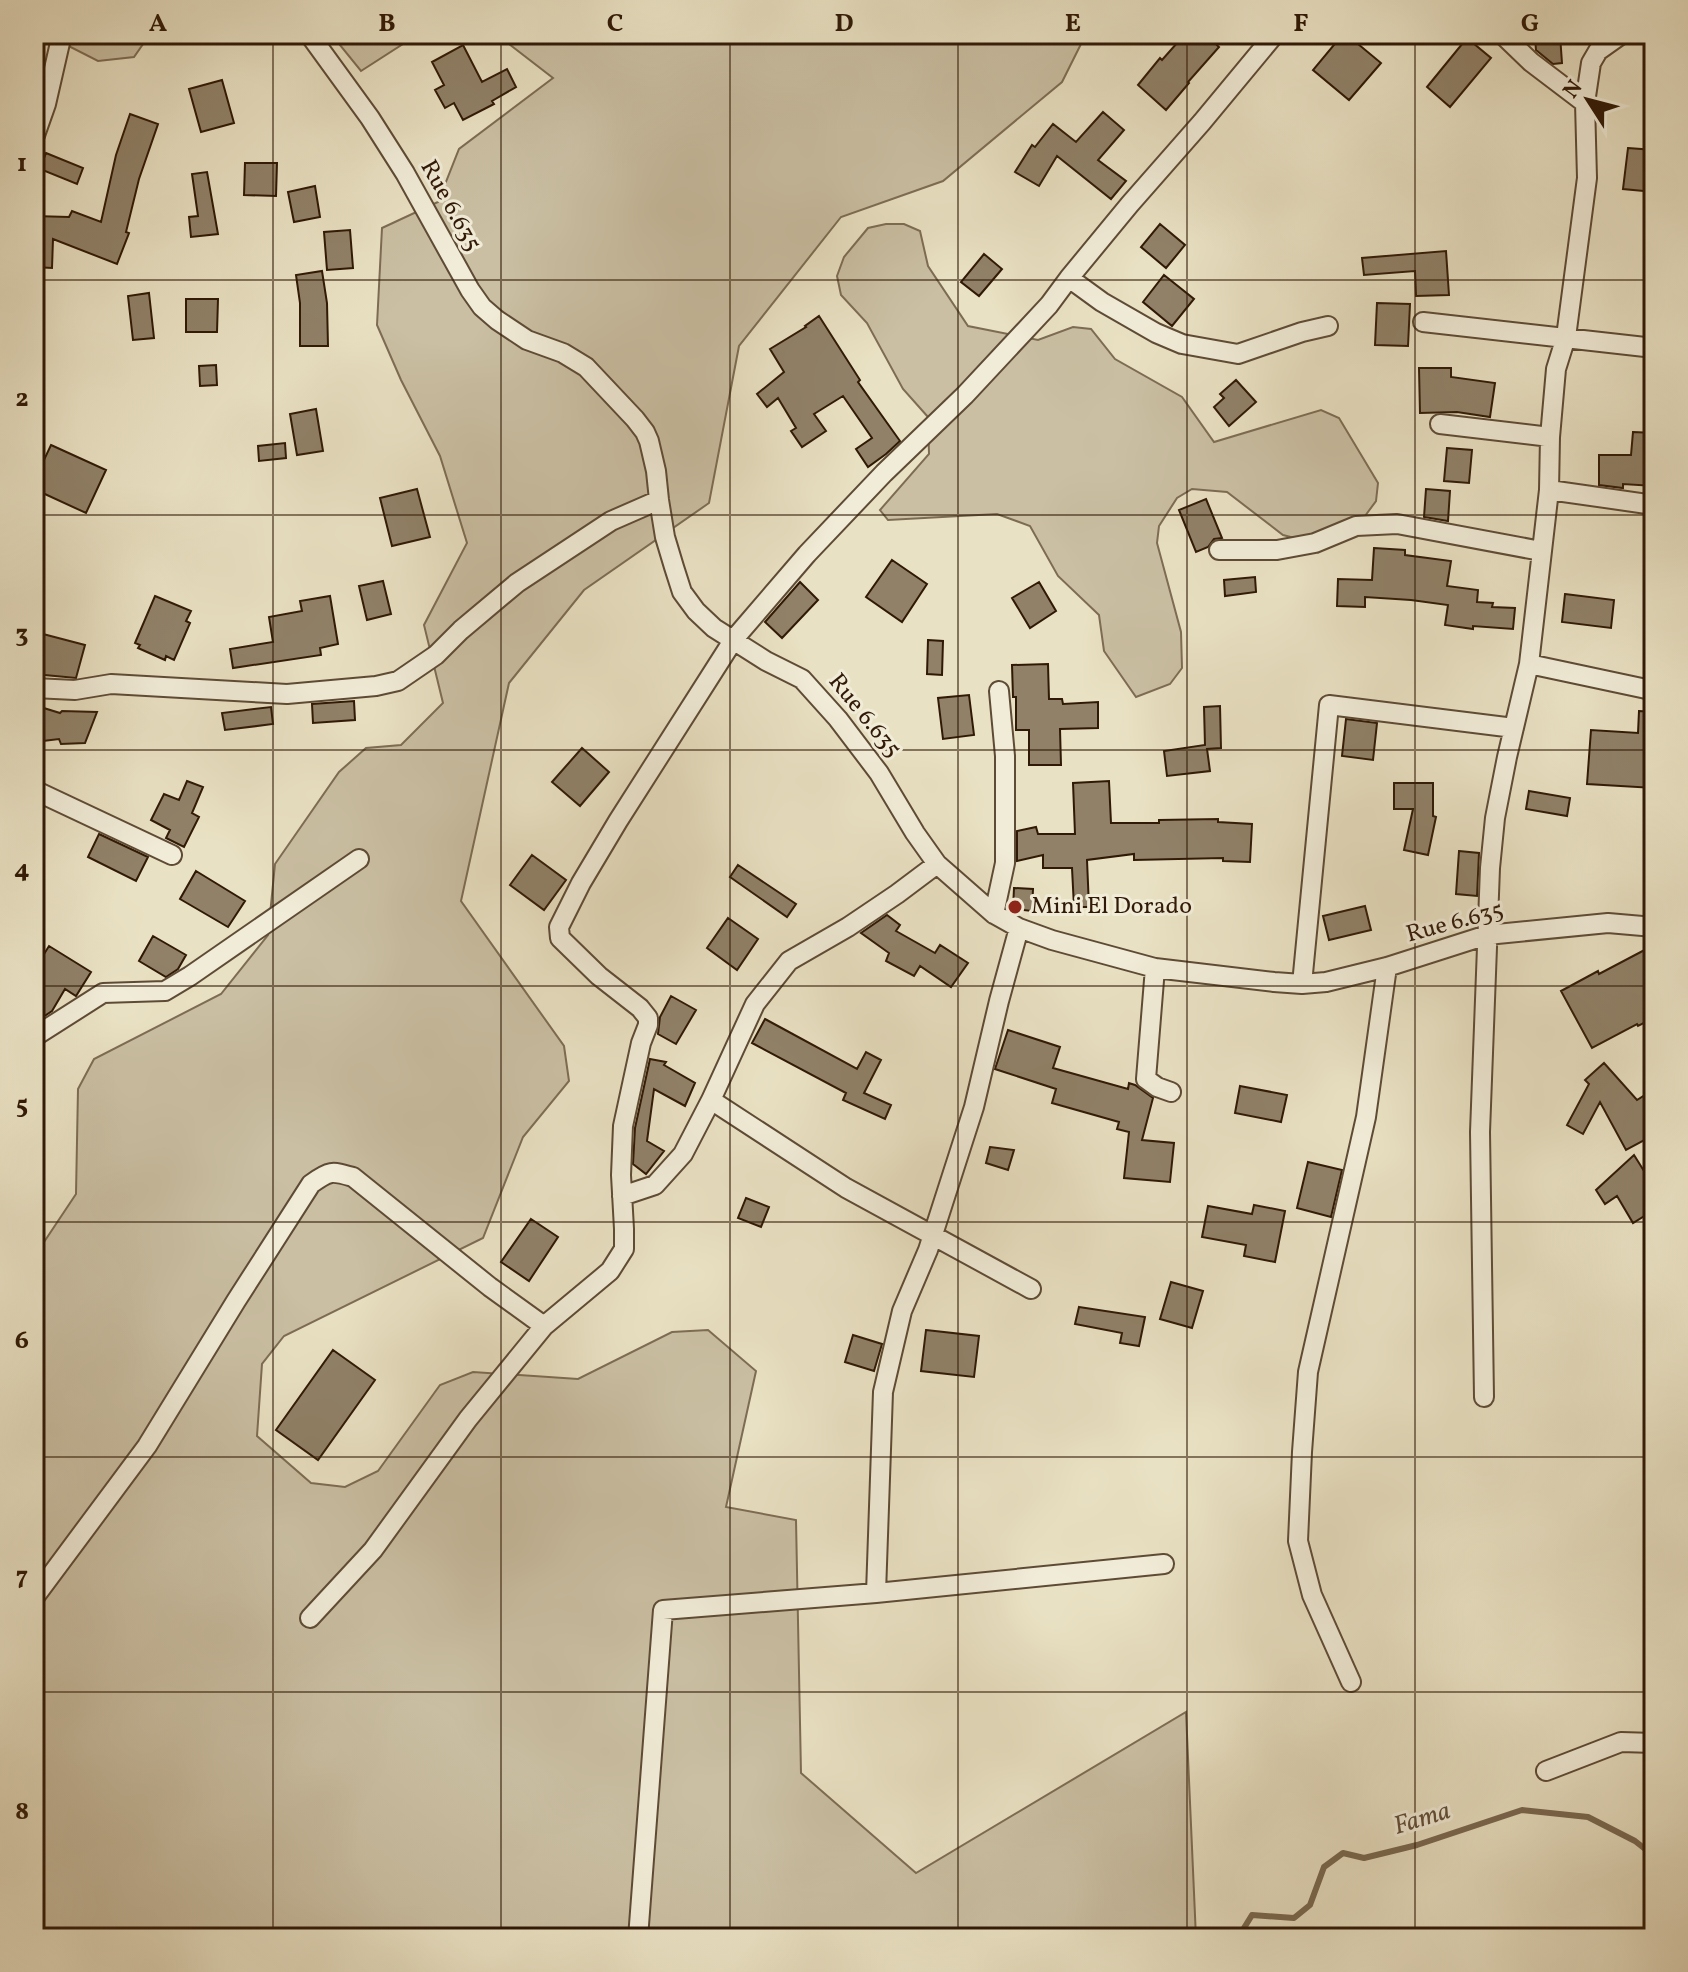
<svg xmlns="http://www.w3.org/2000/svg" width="1688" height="1972" font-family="Vollkorn,serif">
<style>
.green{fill:#cabfa3;stroke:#7d6c54;stroke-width:2}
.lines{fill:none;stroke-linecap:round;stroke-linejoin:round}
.stream{stroke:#796851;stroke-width:6}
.building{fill:#908168;stroke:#301906;stroke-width:2}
.minor-casing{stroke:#5e4b35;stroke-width:22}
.minor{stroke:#f1ecd8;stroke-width:18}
.grid{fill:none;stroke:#301906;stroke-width:2;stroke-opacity:0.55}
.poi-dot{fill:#8f2418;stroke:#f1ecd8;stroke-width:3}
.labels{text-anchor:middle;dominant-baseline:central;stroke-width:6;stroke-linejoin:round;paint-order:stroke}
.street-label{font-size:24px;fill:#301906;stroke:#f1ecd8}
.poi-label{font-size:24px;fill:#301906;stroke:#f1ecd8;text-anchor:start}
.water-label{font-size:26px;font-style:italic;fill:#614e38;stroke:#f1ecd8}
.neatline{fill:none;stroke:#301906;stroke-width:3}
.grid-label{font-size:26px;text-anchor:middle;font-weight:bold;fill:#301906}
</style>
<rect width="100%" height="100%" fill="#e9e1c3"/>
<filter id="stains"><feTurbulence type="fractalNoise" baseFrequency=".0025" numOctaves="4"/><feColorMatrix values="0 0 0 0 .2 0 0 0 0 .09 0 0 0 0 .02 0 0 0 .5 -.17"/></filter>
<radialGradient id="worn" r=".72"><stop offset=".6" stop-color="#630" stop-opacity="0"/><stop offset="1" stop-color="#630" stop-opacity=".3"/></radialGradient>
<path class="green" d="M45,34H150L134,57L98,61Z
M331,34H423L414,37L361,71Z
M496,34H1086L1062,82L943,181L841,217L739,346L709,503L584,590L509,683L461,901L564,1046L569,1081L523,1137L483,1238L284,1336L262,1364L257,1436L311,1483L345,1487L378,1471L440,1385L473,1372L578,1379L672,1332L708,1330L756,1371L726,1507L796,1520L801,1773L916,1873L1186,1712L1196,1938H34V1254L38,1251L76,1194L78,1089L94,1059L221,994L268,935L275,864L339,772L366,748L401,745L443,703L424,625L467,543L440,456L401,380L377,325L382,228L438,202L459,149L553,78Z
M886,224H904L920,231L928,266L968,326L1038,340L1073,327L1091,329L1115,359L1182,397L1214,442L1321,410L1339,418L1378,483L1376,501L1365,516L1319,538L1302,540L1283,535L1227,492L1192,489L1177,498L1159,526L1157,543L1181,632L1182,668L1170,684L1136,697L1104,651L1099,615L1058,576L1030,526L997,514L888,520L880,510L929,454L928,417L903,389L867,323L841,295L837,276L844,257L868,228Z"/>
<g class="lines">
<path class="stream" d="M1242,1938L1244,1928L1252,1915L1294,1918L1310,1905L1324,1867L1343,1853L1364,1858L1417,1845L1522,1810L1588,1817L1635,1841L1654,1856"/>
</g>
<path class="building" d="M1185,34H1205L1219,47L1188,82L1189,83L1166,110L1138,85L1160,58L1162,60Z
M1343,34H1346L1381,63L1349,100L1313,70Z
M1560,35L1562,63L1553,64L1536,50L1535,38Z
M1467,38L1491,58L1450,107L1427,87Z
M463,45L482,82L507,69L516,87L492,101L494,104L463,120L454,103L445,108L435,90L444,85L432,62Z
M222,80L234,123L201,132L189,89Z
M1103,112L1124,130L1098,160L1126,181L1111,199L1057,156L1039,186L1015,172L1032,145L1035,147L1053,124L1076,142Z
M130,114L158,124L139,179L126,232L129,233L117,264L53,239L52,268L34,267V216L69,217L72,211L101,222L116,155Z
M1628,148L1654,150V192L1623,189Z
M46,153L83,168L77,184L40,169Z
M245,163H277L276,196L244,195Z
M207,172L218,234L191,237L189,217L198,216L192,174Z
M315,186L320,217L294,222L288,192Z
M1160,224L1185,245L1166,268L1141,247Z
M350,230L353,268L327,270L324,232Z
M1446,251L1449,295L1416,296L1415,271L1364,275L1362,258Z
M984,254L1002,269L979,296L961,282Z
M322,271L327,303L328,346H300V303L296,275Z
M1164,275L1194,299L1172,326L1143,302Z
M149,293L154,338L133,340L128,296Z
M186,299H218L217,332H186Z
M1377,303L1410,304L1408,346L1375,345Z
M819,316L860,380L858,382L900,441L886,454L868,467L856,449L872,438L843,396L814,414L826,431L802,447L791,431L796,428L778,398L767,407L757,394L784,372L770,349L806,327L805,326Z
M216,365L217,385L200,386L199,366Z
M1419,368H1451V377L1495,383L1490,417L1457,412L1420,413Z
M1236,380L1256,402L1229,426L1214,407L1224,398L1220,394Z
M316,409L323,451L297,455L290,414Z
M1633,432L1654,433V486L1623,484V488L1599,485V455H1631Z
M285,443L286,458L259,461L258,446Z
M51,445L106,470L86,513L34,489V481Z
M1447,448L1472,450L1469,483L1444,481Z
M417,489L430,537L392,546L380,498Z
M1426,489L1450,491L1448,521L1424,517Z
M1206,499L1222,538L1214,539L1208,547L1196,552L1179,510Z
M1374,548L1405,550V555L1451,561L1447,586L1478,590L1477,602L1493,603L1492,607L1515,608L1513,629L1473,626V629L1445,625L1448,605L1411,600L1365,597V607L1337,606L1338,579L1372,580Z
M892,560L927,584L902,622L866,597Z
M1255,577L1256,592L1225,596L1224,580Z
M383,581L391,614L367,620L359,586Z
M800,582L818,600L782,638L765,622Z
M1039,582L1056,611L1030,628L1012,598Z
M1565,594L1614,600L1611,628L1562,622Z
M155,596L191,611L186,621L190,623L174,660L166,656L165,660L138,648L140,645L135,643Z
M330,596L338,644L320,648L321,655L233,668L230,649L273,642L269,617L302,611L300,601Z
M43,634L85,645L76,678L34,674V665Z
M928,640L943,641L942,675L927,674Z
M1048,664L1049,699H1062L1063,704L1098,702V728L1060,729L1061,765H1029V730H1016V697H1013L1012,665Z
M969,695L974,735L943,739L938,698Z
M354,701L355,720L313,723L312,704Z
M34,705L60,713L62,711L97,712L85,743L61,744L59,739L34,742Z
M1220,706L1221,748L1207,749L1210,771L1167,776L1164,751L1205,745L1204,707Z
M271,707L273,724L225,730L222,713Z
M1639,711L1654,712V788L1587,784L1591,730L1638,733Z
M1346,719L1377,723L1373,760L1342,756Z
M582,748L609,772L580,806L552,782Z
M187,781L203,787L192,813L199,817L184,847L166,838L170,830L151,820L164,794L179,800Z
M1109,781L1111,823H1159V820L1218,819V822L1252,824L1250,862L1223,861V858L1134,860V854L1087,860L1089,907H1074L1072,868H1043V855L1017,861V831L1036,827L1038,834H1075L1073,783Z
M1394,783H1433V816L1436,817L1428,855L1404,850L1413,809H1394Z
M1529,791L1570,798L1567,816L1526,809Z
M99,834L148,857L136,881L88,857Z
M1459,851L1479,853L1477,896L1456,894Z
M532,855L566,880L544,910L510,885Z
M738,865L796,904L787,917L730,877Z
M196,871L245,901L228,927L180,899Z
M1014,888L1033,889L1032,911L1013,909Z
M1365,906L1371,930L1329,940L1323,916Z
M887,915L900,925L896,931L935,953L940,945L968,963L951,987L920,966L914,976L886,961L889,953L861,933Z
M728,918L758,939L737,970L707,948Z
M153,936L186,955L178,969L166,977L139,961Z
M1654,945V1018L1638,1026L1637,1024L1592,1048L1561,991L1598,971L1599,974Z
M49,946L91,972L76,996L65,989L52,1011L34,1023V970Z
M671,996L696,1010L676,1044L658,1034L660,1017Z
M765,1019L857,1069L866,1052L881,1060L864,1093L891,1105L885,1119L843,1100L846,1093L752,1043Z
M1008,1030L1060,1047L1053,1068L1128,1089L1129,1083L1135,1085L1153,1098L1142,1140L1174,1143L1170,1182L1124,1178L1129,1132L1117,1129L1119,1122L1052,1103L1056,1089L995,1069Z
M650,1059L666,1062L664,1065L695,1083L685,1106L654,1089L647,1141L664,1151L646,1174L633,1164L635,1128Z
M1604,1063L1637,1100L1645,1095L1654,1113V1135L1626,1150L1600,1102L1583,1134L1567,1125L1589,1084L1585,1080Z
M1240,1086L1287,1095L1281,1122L1235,1113Z
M990,1147L1014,1150L1008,1170L986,1163Z
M1634,1155L1654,1187V1210L1633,1223L1617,1196L1605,1204L1596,1190Z
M1308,1162L1342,1170L1331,1217L1297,1208Z
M746,1198L769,1207L761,1227L738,1218Z
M1254,1205L1285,1211L1275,1262L1244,1256L1246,1245L1202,1237L1208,1206L1252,1214Z
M531,1219L558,1237L529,1281L501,1262Z
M1171,1282L1203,1291L1192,1328L1160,1319Z
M1079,1307L1145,1317L1139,1346L1120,1343L1122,1333L1075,1324Z
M926,1330L979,1336L974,1377L921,1371Z
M853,1335L882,1344L874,1371L845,1362Z
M333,1350L375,1380L318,1460L276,1430Z"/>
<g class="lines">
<g class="minor-casing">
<path id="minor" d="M309,34L370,118L405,173L470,290L482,307L497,320L527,340L563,353L586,367L635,419L645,432L649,441L656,471L659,500L665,537L674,567L682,592L696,611L714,628L766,661L802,679L838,719L879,773L915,833L937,864L994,914L1019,928L1052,940L1155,968L1274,982L1302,984L1326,982L1387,967L1487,935L1608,923L1654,927
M1502,34L1531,62L1585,103
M34,138L46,104L62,34
M1069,278L1102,302L1156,333L1182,344L1238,354L1302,332L1328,326
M1423,322L1654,348
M1440,424L1550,437
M1549,490L1654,505
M1219,550H1277L1315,543L1356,526L1397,524L1541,551
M1529,664L1651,690
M34,688L75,690L111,684L287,694L376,686L398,681L436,655L461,630L517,583L611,521L659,500
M34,790L172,855
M994,914L1005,863V756L999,691
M1155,968L1146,1079L1157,1087L1171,1092
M1302,984L1329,705L1514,728
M34,1037L103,993L165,991L190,976L359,859
M711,1100L846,1188L1031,1289
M622,1196L655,1185L683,1154L711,1100L755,1004L789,961L848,927L897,894L937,864
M1484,1397L1480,1132L1490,868L1495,818L1507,757L1529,664L1549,490L1550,437L1556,369L1566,337L1587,178L1585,103L1591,63L1598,51L1622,34
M876,1593L883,1392L902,1311L928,1250L974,1107L999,1001L1019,928
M34,1598L147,1446L236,1301L311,1184C330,1170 332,1171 353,1177L490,1287L544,1326
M310,1618L373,1550L468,1419L544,1326L610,1271L624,1249V1229L621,1175L623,1126L641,1043L648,1025V1018L640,1008L599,976L560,938L559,927L581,883L618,821L734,639L807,554L884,473L965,395L1049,305L1069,278L1130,204L1202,122L1275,34
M1351,1682L1312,1595L1298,1541L1302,1452L1308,1372L1366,1117L1387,967
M1546,1771L1621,1742L1654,1743
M638,1938L663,1610L876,1593L1164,1564"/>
</g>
<use href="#minor" class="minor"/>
</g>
<path class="grid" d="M273,34V1938M501,34V1938M730,34V1938M958,34V1938M1187,34V1938M1415,34V1938M34,280H1654M34,515H1654M34,750H1654M34,986H1654M34,1222H1654M34,1457H1654M34,1692H1654"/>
<circle class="poi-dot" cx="1015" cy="907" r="8"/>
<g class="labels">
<g class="street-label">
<text transform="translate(450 206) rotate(61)">Rue 6.635</text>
<text transform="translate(864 716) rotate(51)">Rue 6.635</text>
<text transform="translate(1455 923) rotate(-15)">Rue 6.635</text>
</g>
<g class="poi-label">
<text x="1031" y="907">Mini El Dorado</text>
</g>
<g class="water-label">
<text transform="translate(1422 1819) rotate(-17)">Fama</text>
</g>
</g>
<rect width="1688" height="1972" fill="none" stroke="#e9e1c3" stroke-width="88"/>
<g transform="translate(1588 100) rotate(306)" stroke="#f1ecd8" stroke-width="6" paint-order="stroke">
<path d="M0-6L14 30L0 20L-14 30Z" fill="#301906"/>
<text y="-12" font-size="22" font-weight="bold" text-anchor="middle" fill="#301906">N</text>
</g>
<rect x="44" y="44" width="1600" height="1884" class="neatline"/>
<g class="grid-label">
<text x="158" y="31">A</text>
<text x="387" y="31">B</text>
<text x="615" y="31">C</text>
<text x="844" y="31">D</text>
<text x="1073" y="31">E</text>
<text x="1301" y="31">F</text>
<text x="1530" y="31">G</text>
<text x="22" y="171">1</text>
<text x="22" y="406">2</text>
<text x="22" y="642">3</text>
<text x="22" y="877">4</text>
<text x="22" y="1113">5</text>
<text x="22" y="1348">6</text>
<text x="22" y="1584">7</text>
<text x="22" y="1819">8</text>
</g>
<rect width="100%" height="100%" filter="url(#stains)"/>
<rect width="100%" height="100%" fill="url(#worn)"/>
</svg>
